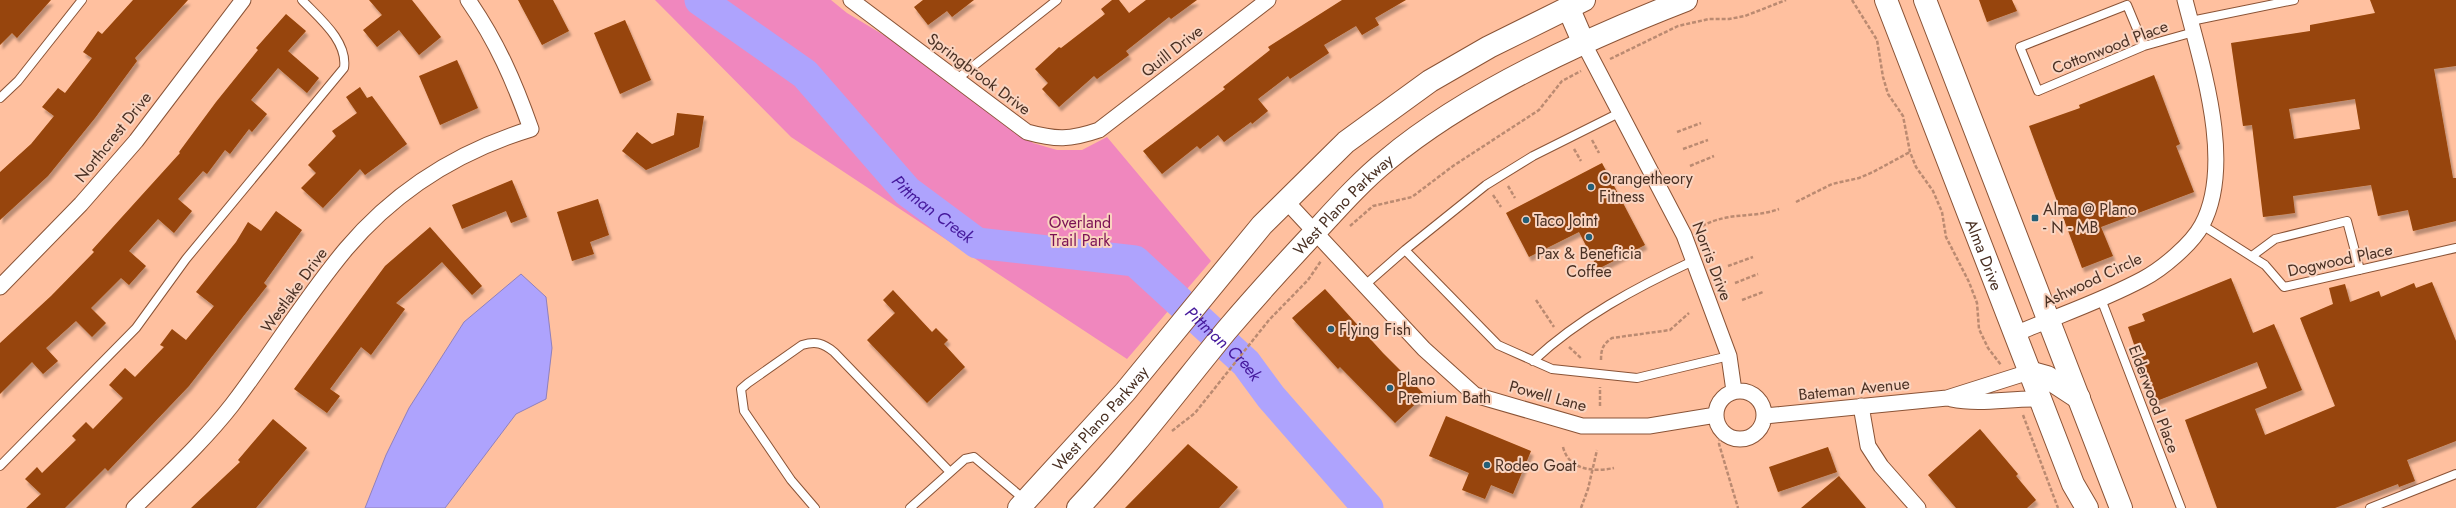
<svg xmlns="http://www.w3.org/2000/svg" width="2456" height="508" font-family="Jost,sans-serif">
<style>
.green{fill:#f087be}
.water{fill:#aea3fd;stroke:#9080bc}
.lines{fill:none;stroke-linecap:round;stroke-linejoin:round}
.river{stroke:#aea3fd;stroke-width:31}
.building{fill:#974408;fill-rule:evenodd;filter:url(#shadow)}
.service-casing{stroke:#8a5336;stroke-width:10}
.minor-casing{stroke:#8a5336;stroke-width:17}
.secondary-casing{stroke:#8a5336;stroke-width:24}
.path{stroke:#bb8a71;stroke-width:2.5;stroke-dasharray:4 2;stroke-linecap:butt}
.service{stroke:#fff;stroke-width:8}
.minor{stroke:#fff;stroke-width:15}
.secondary{stroke:#fff;stroke-width:22}
.poi-dot{fill:#245f77;stroke:#fad4c0;stroke-width:1.5}
.labels{text-anchor:middle;dominant-baseline:central;stroke-width:4;stroke-linejoin:round;paint-order:stroke}
.street-label{font-size:16px;fill:#493023;stroke:#fad4c0}
.poi-label{font-size:16px;fill:#493023;stroke:#fad4c0;text-anchor:start}
.park-label{font-size:16px;fill:#7b1154;stroke:#fad4c0}
.water-label{font-size:17px;font-style:italic;fill:#45199c;stroke:#fad4c0}
</style>
<defs>
<filter id="shadow"><feDropShadow dx="2.5" dy="4.5" stdDeviation="1" flood-color="#0004"/></filter>
</defs>
<rect width="100%" height="100%" fill="#ffc09f"/>
<path class="green" d="M655,0H831L847,13L957,79L1033,143L1057,150H1082L1107,137L1211,261L1127,359L791,137Z"/>
<path class="water" d="M521,274L546,297L552,348L546,399L516,414L445,508H365L386,455L409,408L464,322Z"/>
<g class="lines">
<path class="river" id="s1" d="M700,0L805,74L907,191L977,243L1135,261L1246,363L1271,397L1368,508"/>
</g>
<path class="building" d="M0,0H51L17,38L12,33L0,45Z
M133,0H188L135,58L137,61L95,118L48,176L0,220V172L31,144L54,116L42,107L58,88L65,93L92,58L83,52L98,31L102,34Z
M369,0H412L441,37L419,55L399,30L377,47L363,30L382,15Z
M518,0H553L569,31L542,45Z
M923,0H974L952,17L947,11L928,25L914,7Z
M1112,0H1119L1129,13L1146,0H1197L1171,19L1169,17L1126,51L1129,55L1097,79L1094,76L1059,107L1042,89L1048,83L1035,69L1059,47L1061,48L1105,14L1101,9Z
M1342,0H1406L1375,18L1379,25L1362,35L1356,26L1324,45L1329,53L1290,79L1288,76L1258,99L1268,111L1252,124L1251,122L1224,142L1218,135L1200,149L1197,146L1162,174L1143,151L1225,89L1223,87L1270,50L1268,47Z
M1979,0H2012L2017,11L1987,22Z
M2370,0H2456V66L2434,69L2453,178H2456V221L2413,231L2408,210L2378,216L2371,185L2293,196L2295,213L2263,217L2252,125L2243,126L2231,43L2310,31V25L2375,13ZM2355,99L2360,129L2294,139L2289,109Z
M286,14L306,31L288,51L319,78L307,93L278,68L251,100L267,114L252,132L249,129L230,154L225,150L207,174L203,171L178,199L192,211L174,233L158,219L129,251L146,266L129,285L121,278L91,308L106,323L92,337L76,321L46,348L58,361L43,374L32,362L0,394V343L51,296L94,252L92,250L180,153L179,152L216,102L258,50L256,48Z
M625,20L651,80L620,94L594,33Z
M457,60L478,108L440,125L419,76Z
M2154,75L2180,144L2176,146L2194,192L2101,227L2113,256L2082,268L2029,126L2080,108L2079,105Z
M360,87L367,98L372,96L407,144L365,175L360,169L323,208L301,188L316,173L308,165L336,136L332,131L357,113L346,97Z
M677,113L704,116L699,147L646,170L622,151L637,132L652,144L674,135Z
M1602,163L1645,245L1598,269L1579,232L1529,257L1506,213Z
M512,180L527,217L511,223L506,211L462,229L452,205Z
M598,199L609,235L590,242L594,254L572,261L557,212Z
M276,211L302,230L264,283L267,286L189,386L108,471L105,468L65,508H26L41,494L25,479L37,467L42,473L76,440L72,436L86,422L93,429L123,398L109,385L125,368L135,377L164,347L160,345L172,329L186,340L214,306L196,292L236,242L248,222L261,231Z
M430,227L482,286L472,295L442,262L396,303L405,309L371,355L361,347L330,389L340,396L327,413L294,389L385,266Z
M2231,278L2253,333L2274,324L2302,390L2255,409L2265,435L2335,406L2300,318L2333,304L2329,288L2345,284L2350,302L2379,291L2381,297L2414,283L2416,288L2432,282L2456,341V441L2407,460L2415,481L2399,487L2398,484L2335,508H2217L2185,420L2267,388L2257,362L2154,402L2128,327L2145,321L2142,314Z
M1325,289L1383,353L1425,395L1395,423L1340,367L1338,369L1292,318Z
M893,290L932,332L936,328L948,340L944,344L965,367L927,403L867,340L895,313L883,300Z
M1446,416L1531,451L1513,494L1491,485L1485,499L1462,490L1469,473L1429,456Z
M273,419L307,448L256,508H191L240,462L238,460Z
M1980,429L2018,474L2016,476L2036,500L2027,508H1956L1928,475Z
M1188,444L1238,487L1219,508H1125Z
M1828,447L1837,472L1778,492L1769,467Z
M1839,476L1866,508H1801Z"/>
<g class="lines">
<g class="service-casing">
<path id="service" d="M2191,21L2294,0
M2144,46L2127,5L2020,47L2038,91L2144,46L2194,32
M957,79L1057,0
M0,98L18,81L82,0
M1619,113L1533,156L1486,185L1405,250L1498,345L1552,369L1637,378L1729,356
M2202,225L2265,265L2284,287L2456,248
M2252,256L2275,239L2347,221L2360,270
M1365,285L1405,250
M2101,299L2181,508
M1533,361C1579,318 1637,287 1693,261
M0,466L136,328L186,259L344,68C348,41 319,18 302,0
M815,508L791,480L744,411L741,389L748,383L802,345C816,341 823,343 834,352L950,472
M910,508L965,459L974,457L1025,500
M2370,508L2456,474"/>
</g>
<g class="minor-casing">
<path id="minor" d="M851,0L1027,132C1056,140 1070,140 1099,130L1268,0
M1584,44L1684,235L1729,356L1734,391
M1286,201L1424,349L1475,395L1582,426H1649L1716,415
M0,287L81,204L136,141L243,0
M2015,334C2057,316 2102,301 2143,279C2162,269 2192,244 2202,225C2235,163 2201,63 2185,0
M1716 415a24 24 0 1 1 48 0a24 24 0 1 1-48 0Z
M1951,399C1981,405 2010,398 2040,399
M1861,406L1868,446L1881,466L1918,508
M1765,416L1947,398L2029,372
M134,508C167,475 203,442 232,405C271,354 305,298 346,249C395,191 459,151 531,129C514,81 497,42 468,0"/>
</g>
<g class="secondary-casing">
<g id="secondary">
<path id="s2" d="M1886,0L2073,484L2087,508"/>
<path d="M1925,0L2121,508"/>
<path d="M1568,7L1584,44"/>
<path d="M2029,372L2047,377L2079,398"/>
<path id="s3" d="M1019,508L1125,392L1262,225L1346,142L1430,81L1489,47L1584,0"/>
<path id="s4" d="M1078,508C1131,452 1177,391 1226,331C1255,297 1285,264 1315,232C1338,207 1361,181 1387,160C1467,93 1588,38 1686,0"/>
</g>
</g>
<path class="path" d="M1852,0L1877,40L1883,77L1888,94L1903,116L1910,152L1916,167L1933,191L1942,212L1946,237L1969,282L1977,303L1979,329L1988,348L2001,365
M1610,59L1678,26L1709,19H1729L1745,16L1786,0
M1677,132L1701,123
M1592,140L1599,153
M1574,149L1581,161
M1683,149L1708,140
M1690,166L1714,156
M1508,186L1515,198
M1493,195L1501,207
M1796,202L1832,184L1859,178L1873,172L1910,152
M1350,226L1373,206L1412,197L1453,166L1539,110L1562,81L1581,71
M1702,226C1731,211 1751,219 1779,209
M1728,266L1753,257
M1735,283L1758,274
M1536,300L1554,327
M1742,300L1763,292
M1569,347L1581,358
M1601,360C1601,349 1603,344 1612,338L1670,330L1689,313
M1600,406V387
M2023,415L2058,508
M1172,431L1195,413L1269,320L1308,280L1321,261
M1721,431L1719,444L1738,508
M1563,447C1569,471 1595,472 1614,468
M1581,508L1588,489L1597,450"/>
<use href="#service" class="service"/>
<use href="#minor" class="minor"/>
<use href="#secondary" class="secondary"/>
</g>
<g class="poi-dot">
<circle cx="1591" cy="187" r="4"/>
<rect x="2031" y="214" width="8" height="8" rx="2"/>
<circle cx="1526" cy="220" r="4"/>
<circle cx="1589" cy="237" r="4"/>
<circle cx="1331" cy="329" r="4"/>
<circle cx="1390" cy="388" r="4"/>
<circle cx="1487" cy="465" r="4"/>
</g>
<g class="labels">
<g class="street-label">
<text transform="translate(2110 47) rotate(-21)">Cottonwood Place</text>
<text transform="translate(1172 51) rotate(-38)">Quill Drive</text>
<text transform="translate(979 74) rotate(37)">Springbrook Drive</text>
<text transform="translate(113 137) rotate(-51)">Northcrest Drive</text>
<text stroke="none"><textPath href="#s4" startOffset="403">West Plano Parkway</textPath></text>
<text stroke="none"><textPath href="#s2" startOffset="273">Alma Drive</textPath></text>
<text transform="translate(2340 260) rotate(-12)">Dogwood Place</text>
<text transform="translate(1712 261) rotate(69)">Norris Drive</text>
<text transform="translate(2092 280) rotate(-25)">Ashwood Circle</text>
<text transform="translate(294 290) rotate(-54)">Westlake Drive</text>
<text transform="translate(1854 389) rotate(-6)">Bateman Avenue</text>
<text transform="translate(1548 396) rotate(15)">Powell Lane</text>
<text transform="translate(2154 399) rotate(69)">Elderwood Place</text>
<text stroke="none"><textPath href="#s3" startOffset="121">West Plano Parkway</textPath></text>
</g>
<g class="poi-label">
<text x="1599" y="178">Orangetheory<tspan x="1599" dy="18">Fitness</tspan></text>
<text x="2043" y="209">Alma @ Plano<tspan x="2043" dy="18">- N - MB</tspan></text>
<text x="1534" y="220">Taco Joint</text>
<text x="1589" y="253" text-anchor="middle">Pax &amp; Beneficia<tspan x="1589" dy="18">Coffee</tspan></text>
<text x="1339" y="329">Flying Fish</text>
<text x="1398" y="379">Plano<tspan x="1398" dy="18">Premium Bath</tspan></text>
<text x="1495" y="465">Rodeo Goat</text>
</g>
<g class="park-label">
<text x="1080" y="222">Overland<tspan x="1080" dy="18">Trail Park</tspan></text>
</g>
<g class="water-label">
<text stroke="none"><textPath href="#s1" startOffset="315">Pittman Creek</textPath></text>
<text stroke="none"><textPath href="#s1" startOffset="651">Pittman Creek</textPath></text>
</g>
</g>
</svg>
